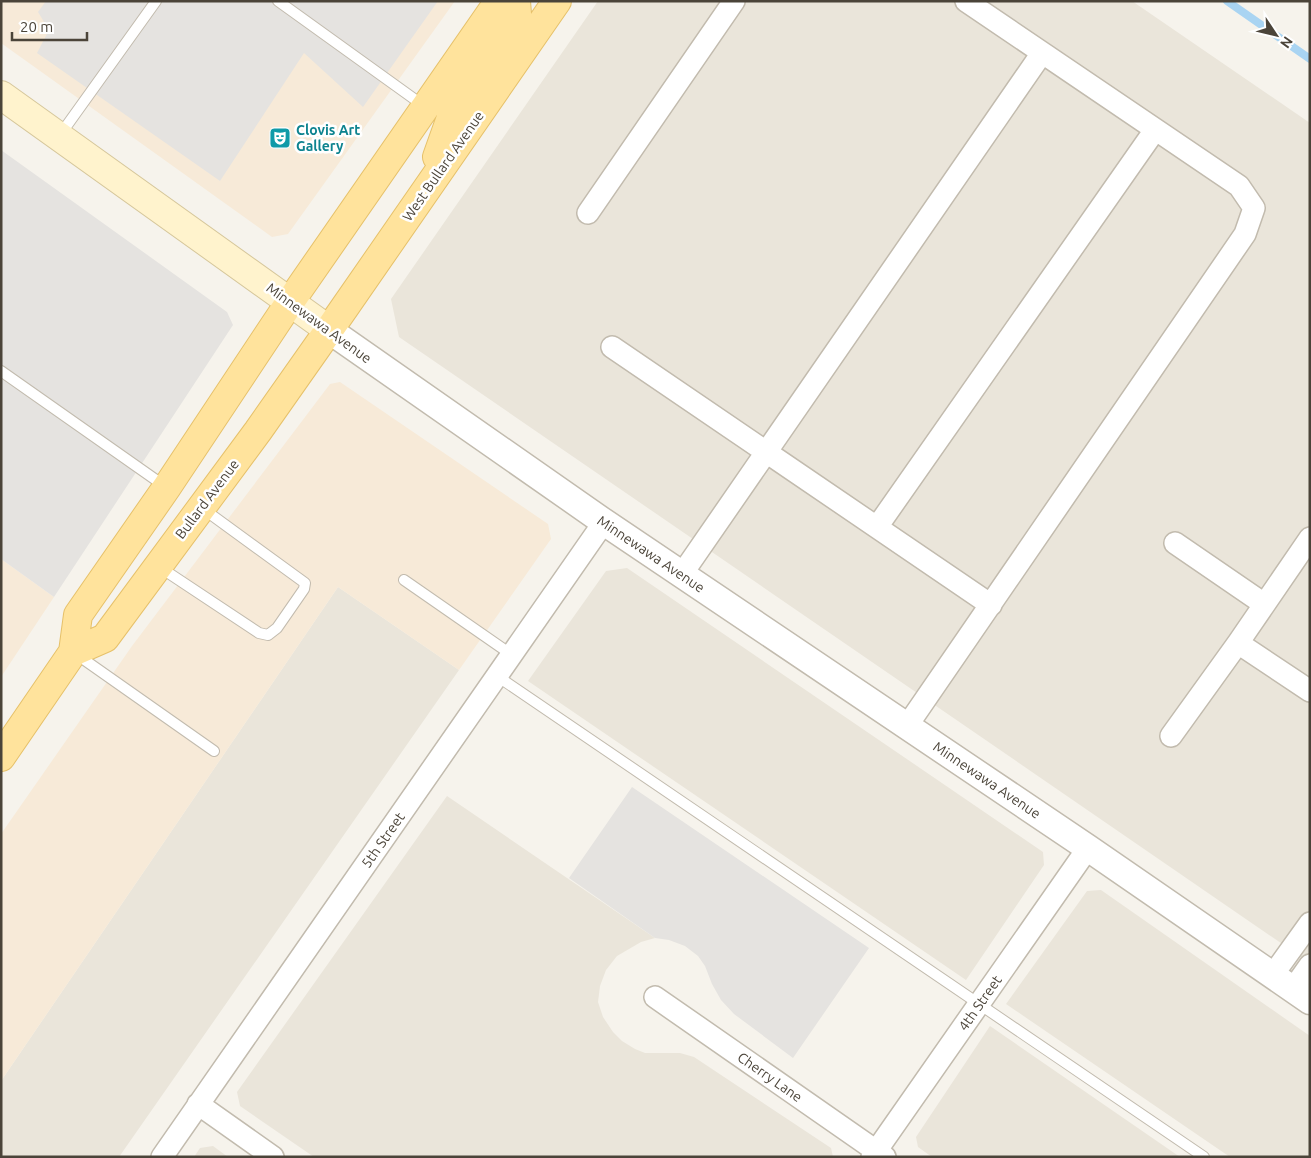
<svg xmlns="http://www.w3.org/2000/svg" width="1311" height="1158" font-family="Ubuntu,sans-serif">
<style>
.residential{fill:#eae5da}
.commercial{fill:#f7ead8}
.parking{fill:#e5e3e0}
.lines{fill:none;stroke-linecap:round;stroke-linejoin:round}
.stream{stroke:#a9d4f2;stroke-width:8}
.service-casing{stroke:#c2bbae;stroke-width:12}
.minor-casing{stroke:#c2bbae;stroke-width:24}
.tertiary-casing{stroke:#c2bbae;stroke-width:29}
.secondary-casing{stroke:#d6c79b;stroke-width:30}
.primary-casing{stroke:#e6c16a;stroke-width:30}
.service{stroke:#fff;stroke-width:10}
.minor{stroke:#fff;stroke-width:21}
.tertiary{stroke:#fff;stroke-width:26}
.secondary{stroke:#fff3cd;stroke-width:28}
.primary{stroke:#ffe39c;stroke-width:28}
.labels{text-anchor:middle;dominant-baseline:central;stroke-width:5;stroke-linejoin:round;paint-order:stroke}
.culture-label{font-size:14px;font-weight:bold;fill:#0d838f;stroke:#fff;text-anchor:start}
.street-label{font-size:14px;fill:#4b4439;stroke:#fff}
</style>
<rect width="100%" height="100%" fill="#f6f3ec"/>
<path class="residential" d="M598,1H1132L1310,123V963L399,337L391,299Z
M627,568L1043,852L1044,865L966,980L528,681L606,571Z
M338,587L459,670L119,1157H1V1081Z
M447,796L655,938L641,942L617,956L606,970L600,986L598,1002L603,1017L613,1032L622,1041L635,1049L645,1053H680L694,1057L831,1148L833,1157H314L240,1106L237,1092Z
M1101,890L1310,1036V1157H1230L1006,1004L1087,891Z
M990,1026L1180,1157H932L918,1147L916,1137Z
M213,1146L228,1157H194L200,1148Z"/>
<path class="commercial" d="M1,1H455L288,234L272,237L1,43Z
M340,382L548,524L551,539L459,670L338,587L1,1081V834L132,646L330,384Z
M1,559L54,597L1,677Z"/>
<path class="parking" d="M46,1H438L363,107L304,53L220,181L37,53L49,30L38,12Z
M1,150L227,312L233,325L54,597L1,559Z
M632,787L869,948L793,1058L734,1014L721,1000L712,984L705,966L698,956L685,946L669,940L655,938L569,878Z"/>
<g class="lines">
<path class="stream" d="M1227,1L1310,59"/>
<g class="service-casing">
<path id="service" d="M278,1L424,106
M60,135L156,1
M1,371L166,487
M158,566L259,633L268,635L277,628L304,589L305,583L202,508
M404,580L512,655
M76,654L214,751
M497,676L1204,1157"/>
</g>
<g class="minor-casing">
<path id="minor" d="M588,213L734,1
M612,347L991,605
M877,527L1155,130
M1310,538L1238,643L1310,691
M1175,543L1264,604
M682,574L1042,53
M907,726L1245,234L1254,208L1239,186L966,1
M1171,736L1238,643
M1272,976L1310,923
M1293,989L1310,965
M655,997L885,1157
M198,1104L273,1157
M162,1157L604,522
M872,1157L1088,848"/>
</g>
<g class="tertiary-casing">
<path id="tertiary" d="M329,330L604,522L1088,848L1310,1001"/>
</g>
<g class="secondary-casing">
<path id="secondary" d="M1,95L329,330"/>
</g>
<g class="primary-casing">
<path id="primary" d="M437,157L453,112L513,26L517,14L516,1
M73,652L105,638L258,431L329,330L557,1
M1,757L73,652L78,615L167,487L290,302L499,1"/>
</g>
<use href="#service" class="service"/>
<use href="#minor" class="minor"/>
<use href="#tertiary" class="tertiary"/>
<use href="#secondary" class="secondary"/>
<use href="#primary" class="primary"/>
</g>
<defs>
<g id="theatre-square" transform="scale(1.125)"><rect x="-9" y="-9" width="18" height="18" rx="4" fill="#0f9aa8" stroke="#fff"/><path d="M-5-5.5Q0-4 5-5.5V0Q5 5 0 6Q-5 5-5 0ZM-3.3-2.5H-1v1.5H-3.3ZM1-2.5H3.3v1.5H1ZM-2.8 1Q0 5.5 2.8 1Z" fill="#fff"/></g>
</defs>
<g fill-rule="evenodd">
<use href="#theatre-square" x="280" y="138"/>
</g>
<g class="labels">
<g class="culture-label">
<text x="296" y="130">Clovis Art<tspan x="296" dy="16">Gallery</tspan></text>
</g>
<g class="street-label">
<text transform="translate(443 166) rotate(-55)">West Bullard Avenue</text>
<text transform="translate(319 323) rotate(36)">Minnewawa Avenue</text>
<text transform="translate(207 499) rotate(-53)">Bullard Avenue</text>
<text transform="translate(651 554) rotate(34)">Minnewawa Avenue</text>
<text transform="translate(987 780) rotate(34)">Minnewawa Avenue</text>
<text transform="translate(383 840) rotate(-55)">5th Street</text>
<text transform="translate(980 1003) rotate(-55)">4th Street</text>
<text transform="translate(770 1077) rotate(35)">Cherry Lane</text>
</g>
</g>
<rect width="1311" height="1158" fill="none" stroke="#4b4439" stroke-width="5"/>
<g transform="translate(1276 35) rotate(125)" stroke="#ffffff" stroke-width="4" paint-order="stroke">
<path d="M0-4L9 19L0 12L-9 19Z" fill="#4b4439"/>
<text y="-8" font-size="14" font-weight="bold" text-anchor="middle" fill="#4b4439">N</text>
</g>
<path d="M12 32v8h75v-8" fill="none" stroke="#4b4439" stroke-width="2.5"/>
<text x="20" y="32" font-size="15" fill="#4b4439" stroke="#ffffff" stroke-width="4" paint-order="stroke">20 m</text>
</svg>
